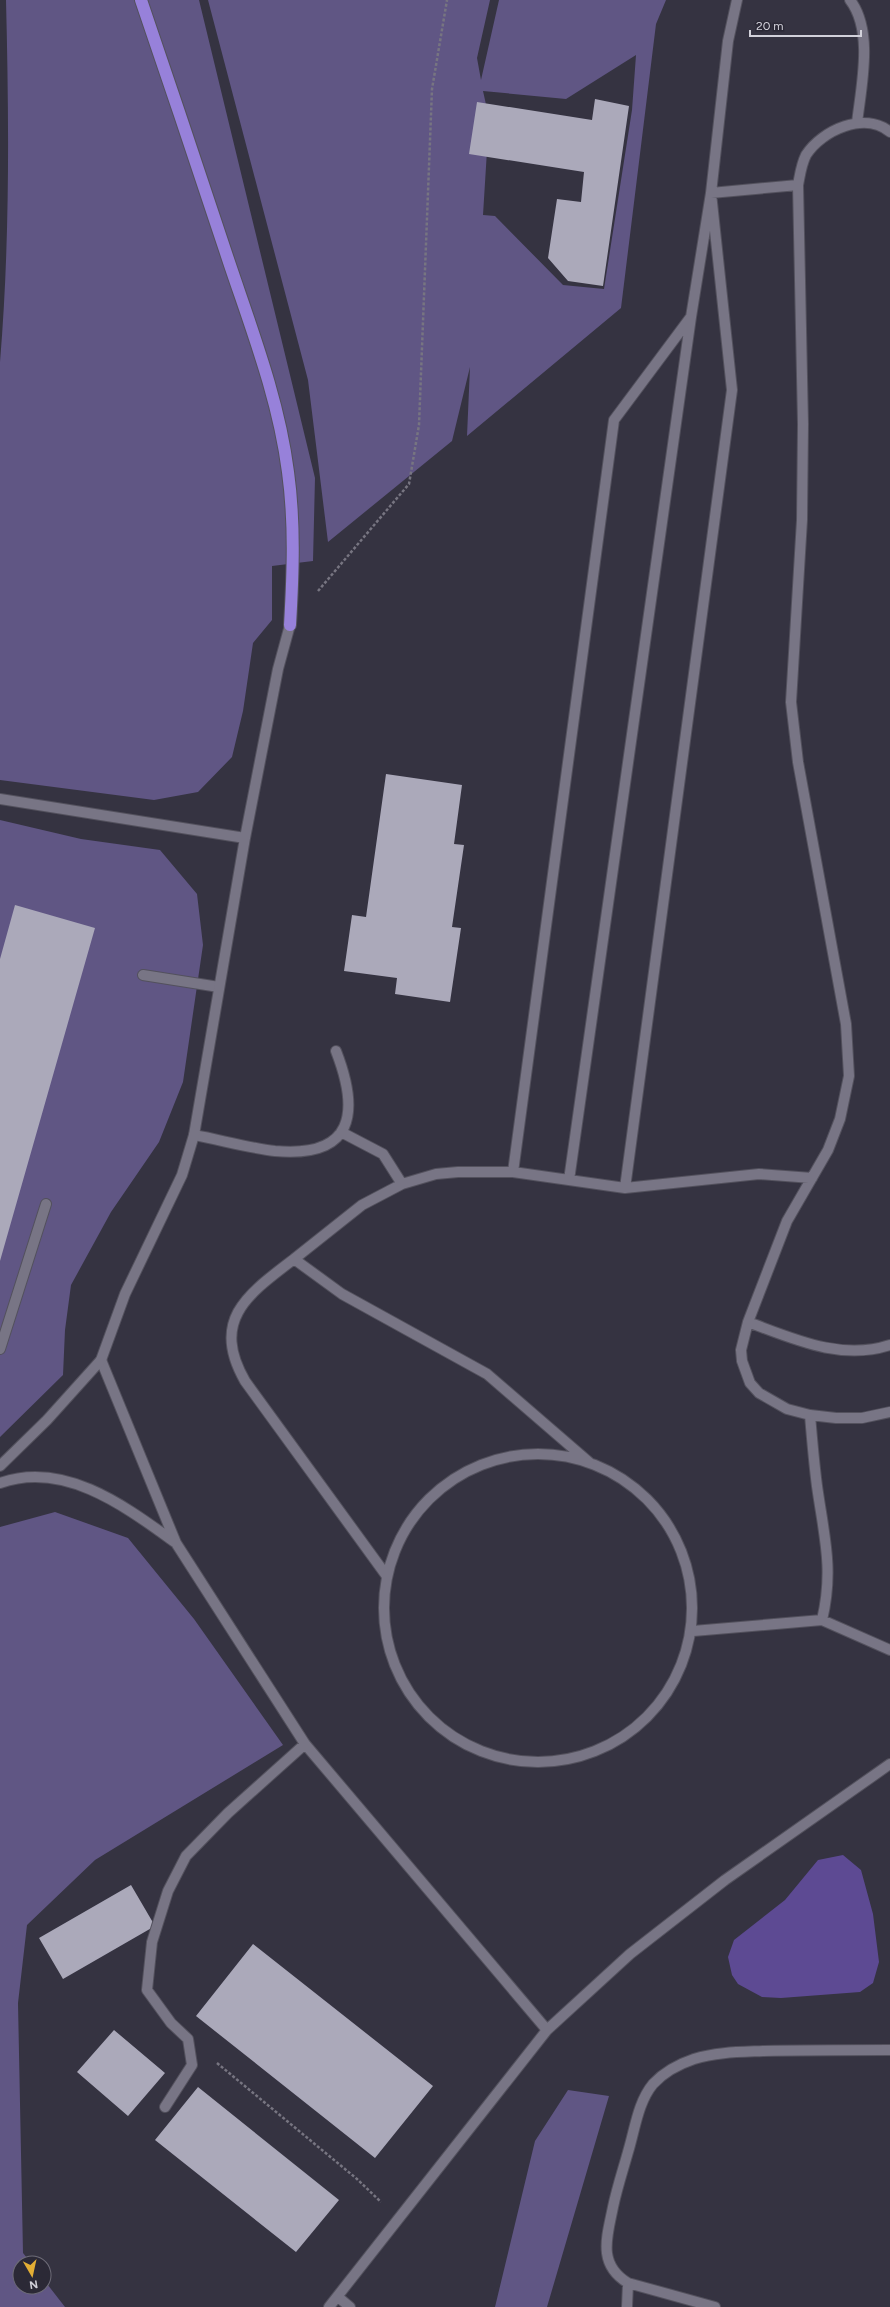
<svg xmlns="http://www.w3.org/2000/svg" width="890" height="2307" font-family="Figtree,sans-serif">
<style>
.green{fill:#605684;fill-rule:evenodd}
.water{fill:#5d4a93}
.building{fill:#aba9ba}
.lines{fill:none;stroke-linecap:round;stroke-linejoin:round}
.lane-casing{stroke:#53515d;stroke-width:12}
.street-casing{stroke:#53515d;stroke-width:12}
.highway-casing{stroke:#53515d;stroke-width:14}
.path{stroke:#777581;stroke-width:2.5;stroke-dasharray:3 2;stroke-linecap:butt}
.lane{stroke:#787585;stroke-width:10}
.street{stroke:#787585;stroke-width:10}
.highway{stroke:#9781da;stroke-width:12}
</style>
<rect width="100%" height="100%" fill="#353341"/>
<path class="green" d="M6,0H199L315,478L313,561L272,566V620L253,643L243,711L232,757L198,792L154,800L0,780V362C10,242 9,120 6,0Z
M208,0H490L477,58L481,80L499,0H666L656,24L621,308L467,436L470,367L452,441L328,542L308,380ZM636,55L632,110L604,289L563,285L495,216L483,215L489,118L483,91L566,99Z
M0,820L81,839L160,850L197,894L203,945L183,1082L159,1142L111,1212L71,1285L65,1330L63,1375L0,1437Z
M55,1512L128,1538L194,1619L283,1745L95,1860L27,1925L18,2003L23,2253L31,2263H20V2287H44V2280L65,2307H0V1527Z
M568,2090L609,2096L547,2307H495L535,2141Z"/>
<path class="water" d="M843,1855L861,1870L873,1914L879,1962L873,1983L860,1992L781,1998L762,1997L738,1984L732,1975L728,1957L734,1940L785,1900L818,1860Z"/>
<path class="building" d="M595,99L629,106L603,286L568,281L548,258L557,199L581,202L584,172L469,154L477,102L592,120Z
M386,774L462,785L454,844L464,845L452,927L461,928L450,1002L395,994L397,978L344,971L352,915L366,917Z
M15,905L95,928L0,1261V959Z
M131,1885L155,1926L63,1979L39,1938Z
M253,1944L433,2086L375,2158L196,2016Z
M114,2030L165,2073L128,2116L77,2072Z
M198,2087L339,2200L296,2252L155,2140Z"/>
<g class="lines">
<g class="lane-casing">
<path id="lane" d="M850,0C874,31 861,87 857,123
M890,132C865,111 822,130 806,155C801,165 800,175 798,185L803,424L802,520L791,702L798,762L846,1024L849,1076L840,1119L828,1150L787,1221L748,1322L741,1350L742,1361L750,1383L759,1393L787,1409L810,1415L836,1418H862L890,1412
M143,975L219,987
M341,1132L383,1154L402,1184
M194,1135C221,1140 249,1148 275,1151C354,1158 360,1113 336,1051
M513,1172L614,420L690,318
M569,1180L691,317L711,193L798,185
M625,1188L732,390L711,193L728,41L737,0
M294,1259L362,1205L402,1184L436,1174L458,1172H513L625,1188L759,1174L812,1178
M748,1322C794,1339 841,1361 890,1345
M0,1349L46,1204
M101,1360L176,1543L305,1744L547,2030
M810,1415C812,1439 814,1463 817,1486C824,1536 834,1569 822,1620
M384 1608a154 154 0 1 1 308 0a154 154 0 1 1-308 0Z
M0,1483C65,1460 126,1507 176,1543
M386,1575L245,1381C210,1320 248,1294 294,1259L342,1294L487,1374L590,1463
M693,1631L822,1620L890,1650
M165,2107L192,2065L188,2039L171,2023L147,1990L152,1942L168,1891L186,1856L228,1813L305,1744
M338,2297L350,2307
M329,2307L547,2030L630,1954L725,1880L890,1764
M627,2307L628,2283
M715,2307L628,2283C597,2264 607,2237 613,2207C617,2188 623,2170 628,2152C635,2129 638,2102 653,2084C664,2072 679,2064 694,2059C716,2052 740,2052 763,2051C805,2050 848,2050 890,2050"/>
</g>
<g class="street-casing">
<path id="street" d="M0,799L245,838
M0,1466L47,1420L101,1360L125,1294L182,1175L194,1135L245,838L278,669L290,625"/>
</g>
<g class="highway-casing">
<path id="highway" d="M141,0C171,88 201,177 230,265C253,333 279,401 288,472C295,523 293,574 290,625"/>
</g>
<path class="path" d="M318,591L409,484L419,425L432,89L447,0
M217,2063L357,2179L381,2202"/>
<use href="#lane" class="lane"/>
<use href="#street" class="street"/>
<use href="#highway" class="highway"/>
</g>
<g transform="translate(32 2275) rotate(171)"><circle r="19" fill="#2b2936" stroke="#6e6c78"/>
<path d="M0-3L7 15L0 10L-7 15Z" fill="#e3ae35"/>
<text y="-6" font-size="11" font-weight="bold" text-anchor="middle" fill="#d2d1da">N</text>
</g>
<path d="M750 30v6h111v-6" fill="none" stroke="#d2d1da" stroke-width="2"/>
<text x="756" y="30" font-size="12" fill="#d2d1da" stroke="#2b2936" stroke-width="3" paint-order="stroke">20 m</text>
</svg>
